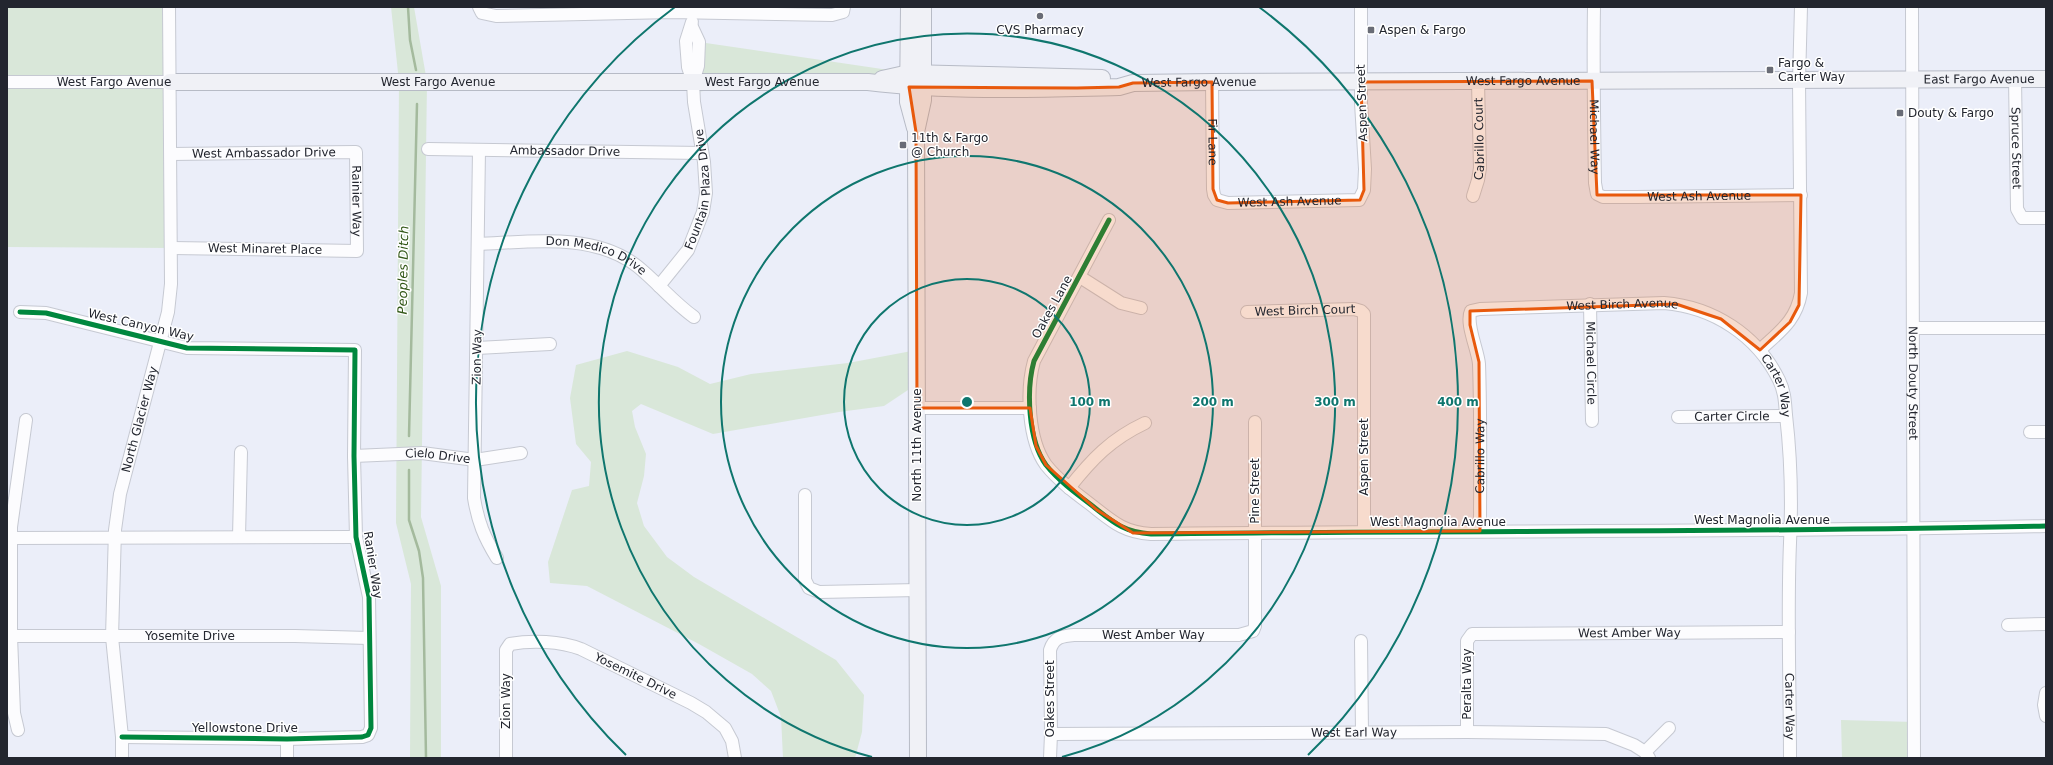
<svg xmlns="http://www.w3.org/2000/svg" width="2053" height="765" font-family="'DejaVu Sans',sans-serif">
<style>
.green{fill:#d9e7d9}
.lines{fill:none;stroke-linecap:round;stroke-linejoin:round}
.stream{stroke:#a4ba9d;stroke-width:2.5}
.minor-casing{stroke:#c6c9d2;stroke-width:14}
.major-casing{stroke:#b7bbc6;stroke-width:18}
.minor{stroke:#fcfcfe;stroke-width:12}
.major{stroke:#f0f1f6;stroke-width:16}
.cycleway-casing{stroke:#fff;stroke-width:8}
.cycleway{stroke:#00873e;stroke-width:5}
.marked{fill:#e8590c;fill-opacity:0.2;stroke:#e8590c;stroke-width:3;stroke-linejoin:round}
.ring{fill:none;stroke:#0f766e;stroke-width:2}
.poi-dot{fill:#696c76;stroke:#fff;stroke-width:1.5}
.labels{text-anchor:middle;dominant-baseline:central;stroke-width:3;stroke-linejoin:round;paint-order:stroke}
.poi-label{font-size:12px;fill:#23262f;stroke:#fff;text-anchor:start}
.street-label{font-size:12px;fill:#23262f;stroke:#fff}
.water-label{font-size:13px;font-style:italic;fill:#315716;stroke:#fff}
.centre{fill:#0f766e;stroke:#fff;stroke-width:2}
.ring-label{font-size:12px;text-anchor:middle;font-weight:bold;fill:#0f766e;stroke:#fff;stroke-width:3;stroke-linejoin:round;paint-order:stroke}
</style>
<rect width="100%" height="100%" fill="#ebeef9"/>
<path class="green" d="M7,7H169L172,248L7,247Z
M391,7H414L427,82L421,517L441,586V758H410L411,584L396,523L399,82Z
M692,27L699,42L909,73L749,85L689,93Z
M917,350V384L884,406L839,412L713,434L641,404L632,411L635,427L646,454L644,476L637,503L644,526L667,557L694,577L836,660L864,695L862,732L855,758H783L781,717L771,691L752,674L699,644L587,586L550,583L548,562L572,490L589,486L591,462L576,444L570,398L576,365L627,351L678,367L710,384L751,374L848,363Z
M1841,720L1914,722V758H1842Z"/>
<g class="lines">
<path class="stream" d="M408,7L410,40L416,70
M409,436L417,104
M409,470V520L419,551L423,578L426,758"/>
<g class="minor-casing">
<g id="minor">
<path d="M479,7L482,13L496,16L671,12L832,15L843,12L844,7"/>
<path id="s1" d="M1594,7C1593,66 1594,124 1595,183L1597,194L1603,197H1636L1801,195"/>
<path id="s2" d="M1912,7L1914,758"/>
<path d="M692,22L686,41L688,67L693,82"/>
<path id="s3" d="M2015,79L2017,209L2022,218H2046"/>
<path id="s4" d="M7,82H170"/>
<path id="s5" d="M1212,82L1213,189L1214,195L1217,200L1228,203L1359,200L1364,190L1365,169L1361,103V7"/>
<path id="s6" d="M428,149L702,153"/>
<path d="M479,150L474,498C478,522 484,537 497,558"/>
<path id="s7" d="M171,154L356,152L357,251L172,248"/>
<path id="s8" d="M1473,196L1478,180L1480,168L1478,82"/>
<path d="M1109,220L1034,361C1026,390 1028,440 1046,465C1058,480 1074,492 1090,504C1112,521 1122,532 1151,534C1449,530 1748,533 2046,526"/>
<path id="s9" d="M478,244C530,242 593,232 637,266C657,282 673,302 694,317"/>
<path d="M1080,277L1121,303L1141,308"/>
<path id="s10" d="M659,286L688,250L703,212L706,193L704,162L694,102L693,82L698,66L699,42L692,27"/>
<path id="s11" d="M1590,304L1592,421"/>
<path d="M20,312L46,313L187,348L355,350L354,456L356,537L369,597L371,728L368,735L362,737L287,739L122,737"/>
<path id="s12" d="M1247,312L1354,309L1361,311L1364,314V532"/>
<path d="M1913,328H2046"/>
<path d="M477,348L550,344"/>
<path d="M1760,350C1780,331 1796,321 1801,293L1799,81L1801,7"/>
<path d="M917,408H1030"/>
<path id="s13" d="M1678,417L1786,416"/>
<path d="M2030,432H2046"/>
<path id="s14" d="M354,456L422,453L475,460L521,453"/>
<path d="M1069,488C1092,459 1111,439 1145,423"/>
<path d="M805,495V580L809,588L819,592L918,590"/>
<path id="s15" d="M1480,531C1480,476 1481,420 1479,364C1478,350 1465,323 1471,311L1480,309L1664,303C1713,307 1757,335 1779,380C1785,392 1785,403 1786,415C1791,458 1792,500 1790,543C1787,614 1790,686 1790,758"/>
<path d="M239,537L241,452"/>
<path d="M11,538L356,537"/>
<path d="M2008,625L2046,624"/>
<path id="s16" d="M11,636H295L369,638"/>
<path d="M1361,641L1362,733"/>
<path d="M2046,693L2044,705L2046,716"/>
<path d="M18,730L14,713L11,636V527L26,420"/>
<path id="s17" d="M1467,732V641L1472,634L1789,632"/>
<path id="s18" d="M1051,734L1467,732L1606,734L1634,745L1645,752L1649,758"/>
<path d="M287,739V758"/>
<path d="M1645,752L1669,728"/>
<path id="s19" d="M122,758V737L112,637L115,530L120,494L168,312L171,284L169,7"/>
<path id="s20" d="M506,758V650L510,644C532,640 560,641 581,649L691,703L706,712L725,728L732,741L735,758"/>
<path id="s21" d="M1050,758L1051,734L1050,650C1054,637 1062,636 1074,635H1239L1253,631L1255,626V422"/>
</g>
</g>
<g class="major-casing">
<g id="major">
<path d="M909,7L908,102L915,128"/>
<path d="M882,79L909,73L1102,78"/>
<path id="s22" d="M170,82H868C951,92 1036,89 1119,87L1133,83L1212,82L2046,79"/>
<path d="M918,758L916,132L923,100V7"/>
</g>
</g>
<use href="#minor" class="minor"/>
<use href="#major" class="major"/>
<g class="cycleway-casing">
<path id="cycleway" d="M1109,220L1034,361C1026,390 1028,440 1046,465C1058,480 1074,492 1090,504C1112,521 1122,532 1151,534C1449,530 1748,533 2046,526
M20,312L46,313L187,348L355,350L354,456L356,537L369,597L371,728L368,735L362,737L287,739L122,737"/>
</g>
<use href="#cycleway" class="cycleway"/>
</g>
<path class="marked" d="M1592,81L1597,195H1801L1799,305L1790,322L1760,350L1721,319L1676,304L1470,311V325L1479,362L1480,531L1133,533L1097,510L1046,465L1036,446L1030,408H917L916,132L909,87L1077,88L1119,87L1133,83L1212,82L1213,189L1217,200L1228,203L1360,200L1364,190L1361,82Z"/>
<g class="ring">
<circle cx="967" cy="402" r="123"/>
<circle cx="967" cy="402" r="246"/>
<path d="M872 757A368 368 0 1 1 1062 757"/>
<path d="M626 755A491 491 0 0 1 675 7M1259 7A491 491 0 0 1 1308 755"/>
</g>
<g class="poi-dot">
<circle cx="1040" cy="16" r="4"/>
<rect x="1367" y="26" width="8" height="8" rx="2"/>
<rect x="1766" y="66" width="8" height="8" rx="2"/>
<rect x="1896" y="109" width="8" height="8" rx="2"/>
<rect x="899" y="141" width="8" height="8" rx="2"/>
</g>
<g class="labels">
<g class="poi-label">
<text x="1040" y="30" text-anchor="middle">CVS Pharmacy</text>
<text x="1379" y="30">Aspen &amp; Fargo</text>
<text x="1778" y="63">Fargo &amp;<tspan x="1778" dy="14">Carter Way</tspan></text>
<text x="1908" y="113">Douty &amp; Fargo</text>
<text x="911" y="138">11th &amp; Fargo<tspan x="911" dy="14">@ Church</tspan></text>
</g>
<g class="street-label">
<text stroke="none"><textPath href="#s22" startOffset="1810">East Fargo Avenue</textPath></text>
<text stroke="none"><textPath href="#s4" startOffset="107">West Fargo Avenue</textPath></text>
<text stroke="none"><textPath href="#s22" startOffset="268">West Fargo Avenue</textPath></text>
<text stroke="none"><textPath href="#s22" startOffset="592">West Fargo Avenue</textPath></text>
<text stroke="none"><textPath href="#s22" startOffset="1030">West Fargo Avenue</textPath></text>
<text stroke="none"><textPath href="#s22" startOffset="1354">West Fargo Avenue</textPath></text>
<text transform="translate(1362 103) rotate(-92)">Aspen Street</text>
<text stroke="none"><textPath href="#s1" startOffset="130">Michael Way</textPath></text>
<text stroke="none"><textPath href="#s8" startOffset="58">Cabrillo Court</textPath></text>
<text stroke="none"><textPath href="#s5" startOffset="60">Fir Lane</textPath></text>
<text stroke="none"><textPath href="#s3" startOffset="69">Spruce Street</textPath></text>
<text stroke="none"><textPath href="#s6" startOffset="137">Ambassador Drive</textPath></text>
<text stroke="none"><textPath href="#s7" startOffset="93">West Ambassador Drive</textPath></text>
<text stroke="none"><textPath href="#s10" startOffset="109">Fountain Plaza Drive</textPath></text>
<text stroke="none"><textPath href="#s1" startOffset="290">West Ash Avenue</textPath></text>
<text stroke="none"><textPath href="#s7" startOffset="234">Rainier Way</textPath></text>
<text stroke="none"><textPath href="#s5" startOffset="192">West Ash Avenue</textPath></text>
<text transform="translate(265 249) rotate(1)">West Minaret Place</text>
<text stroke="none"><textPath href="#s9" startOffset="121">Don Medico Drive</textPath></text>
<text stroke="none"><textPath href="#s15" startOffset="373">West Birch Avenue</textPath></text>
<text transform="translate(1052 307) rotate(-61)">Oakes Lane</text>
<text stroke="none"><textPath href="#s12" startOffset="58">West Birch Court</textPath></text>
<text transform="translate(141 325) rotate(13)">West Canyon Way</text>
<text transform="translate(477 357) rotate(-89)">Zion Way</text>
<text stroke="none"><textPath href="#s11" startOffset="59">Michael Circle</textPath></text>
<text stroke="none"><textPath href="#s2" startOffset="376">North Douty Street</textPath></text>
<text stroke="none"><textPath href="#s15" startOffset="564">Carter Way</textPath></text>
<text stroke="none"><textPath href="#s13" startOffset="54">Carter Circle</textPath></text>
<text stroke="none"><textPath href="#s19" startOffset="342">North Glacier Way</textPath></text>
<text transform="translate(917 445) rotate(-90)">North 11th Avenue</text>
<text stroke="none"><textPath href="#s14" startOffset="84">Cielo Drive</textPath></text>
<text stroke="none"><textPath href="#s15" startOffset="75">Cabrillo Way</textPath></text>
<text transform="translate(1364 457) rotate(-90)">Aspen Street</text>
<text transform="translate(1255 491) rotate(-90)">Pine Street</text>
<text x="1762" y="520">West Magnolia Avenue</text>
<text x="1438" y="522">West Magnolia Avenue</text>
<text transform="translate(373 565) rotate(81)">Ranier Way</text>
<text stroke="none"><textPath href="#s17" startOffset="257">West Amber Way</textPath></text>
<text stroke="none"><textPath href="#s21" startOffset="218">West Amber Way</textPath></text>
<text stroke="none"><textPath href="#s16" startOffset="179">Yosemite Drive</textPath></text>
<text stroke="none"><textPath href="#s20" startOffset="248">Yosemite Drive</textPath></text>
<text transform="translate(1467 684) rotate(-90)">Peralta Way</text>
<text transform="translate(1050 699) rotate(-90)">Oakes Street</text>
<text transform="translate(506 701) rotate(-90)">Zion Way</text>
<text stroke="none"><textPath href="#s15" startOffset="887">Carter Way</textPath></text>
<text x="245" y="728">Yellowstone Drive</text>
<text stroke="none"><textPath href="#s18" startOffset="303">West Earl Way</textPath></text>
</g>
<g class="water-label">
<text transform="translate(403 270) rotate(-89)">Peoples Ditch</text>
</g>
</g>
<circle cx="967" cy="402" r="6" class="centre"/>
<g class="ring-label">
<text x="1090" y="406">100 m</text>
<text x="1213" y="406">200 m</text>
<text x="1335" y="406">300 m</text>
<text x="1458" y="406">400 m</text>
</g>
<rect width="2053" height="765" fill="none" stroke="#23262f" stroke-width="16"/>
</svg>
